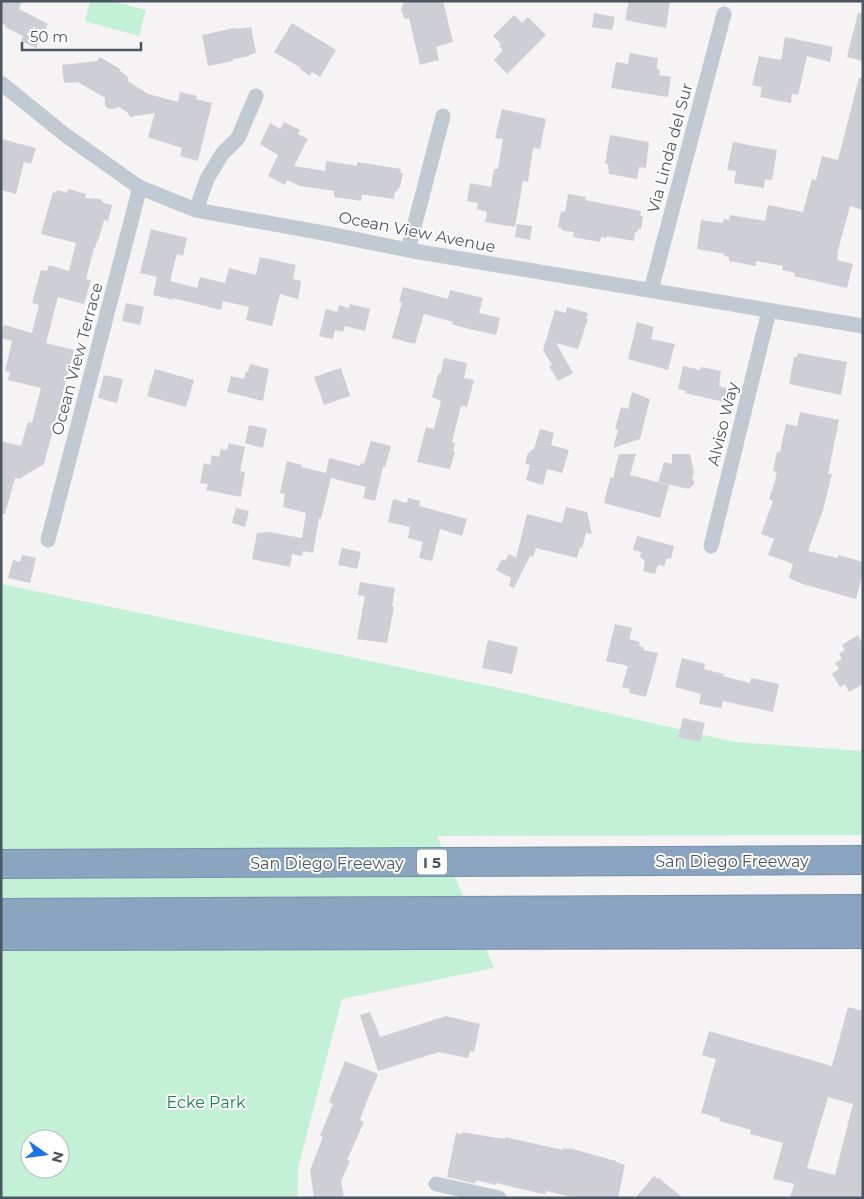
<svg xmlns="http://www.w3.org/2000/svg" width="864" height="1199" font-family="Montserrat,sans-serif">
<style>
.green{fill:#c3f1d5;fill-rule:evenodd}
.building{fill:#cdcfd5;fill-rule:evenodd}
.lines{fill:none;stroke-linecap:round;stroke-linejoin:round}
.highway-casing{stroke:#7690ad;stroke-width:30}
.street{stroke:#c1cad2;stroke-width:15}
.highway{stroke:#8ba5c1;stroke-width:28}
.labels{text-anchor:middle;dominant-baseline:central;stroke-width:4;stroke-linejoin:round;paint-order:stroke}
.shield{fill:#fff;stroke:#808990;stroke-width:1}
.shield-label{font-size:15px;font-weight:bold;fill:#4a5661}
.street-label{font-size:16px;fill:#4a5661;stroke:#fff}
.park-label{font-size:16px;fill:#17864f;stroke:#fff}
</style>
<rect width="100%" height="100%" fill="#f5f3f3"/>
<path class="green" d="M90,1H112L146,10L139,36L85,21Z
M1,584L499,688L735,742L863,751V835L437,836L494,968L342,999L298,1168L297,1198H1ZM30,1139H60V1169H30Z"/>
<path class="building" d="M1,1H22L19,9L48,24L36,48L21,41L23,36L5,27L6,26L1,23Z
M404,1H443L453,42L436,47L439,60L420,65L409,18L405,19L401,10Z
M629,1H670L666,28L625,20Z
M594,13L615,17L612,30L592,27Z
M858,13H863V61L847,57Z
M514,15L522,23L528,17L546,35L507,74L494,60L503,50L499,46L501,44L493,36Z
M292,23L336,50L320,77L312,72L310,76L300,69L301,68L274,52Z
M251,27L256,53L249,55V56L233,59V61L208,66L202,35L234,28L237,29Z
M785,37L833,47L830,62L807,56L798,95L792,94L791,103L760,97L762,87L752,85L759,56L781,60Z
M630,53L658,58L657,69L660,70L659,75L671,77L668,97L611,88L616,62L628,64Z
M100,57L120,69L119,70L128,77V81L148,94L178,102L180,92L197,96L196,99L212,103L198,161L180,156L182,148L148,137L155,113L130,117L128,113L119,107L112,109L107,108L105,105V98L78,82L64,83L62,65L97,61Z
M859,78H863V210L850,206L837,254H838L837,260L853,264L847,288L794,276L795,273L782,270L783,266L756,261V266L729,261V257L724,256L725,254L697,249L701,220L723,223L724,219L729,220L730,215L765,221L768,205L803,212L812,179L816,180L822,156L838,160Z
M502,109L546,119L540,149L533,148L528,182L523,181L515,227L485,222L487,212L477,209L478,203L467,201L470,183L491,187L494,169H498L503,139L495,138Z
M284,122L300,130L298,134L308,139L294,166L325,171L326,161L357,166V162L401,169L400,173H403L400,188H398L397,192L395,191L394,199L367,195H362L361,201L334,197V191L300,186L287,180L285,185L268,176L278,155L260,144L270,123L280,129Z
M610,135L649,142L646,168L639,167L637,179L609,174L608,164H605Z
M1,139L36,148L31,164L24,162L16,194L1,190Z
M733,142L777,150L772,180L765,179L764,188L734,183L736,171L727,170Z
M68,189L86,194L85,198L100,199L104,203L112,205L108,221L104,220L98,241H97L95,248H94L86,279L91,280L84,304L58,297L46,343L74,350L44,464L19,479L15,478L5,514L1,513V441L21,446L28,422L32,423L41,388L8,380L10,372L5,371L12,341L1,338V334L4,325L32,333L39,305L32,303L41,270L47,271L49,265L69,271L76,243L41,234L53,192L56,193L57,190L67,193Z
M568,194L586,197L585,200L641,211L640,216H643L641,229H638L637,233L635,232L634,241L607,236L606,238L601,237L600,242L573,237L574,232L561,230L562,228L558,227L561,211L565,212Z
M517,224L532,226L530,240L515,237Z
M151,229L187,238L183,256L177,254L170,281L197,288L200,277L225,283L229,268L256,275L260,257L296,265L293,279L301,281V283L298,299L280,294L272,326L246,320L249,307L223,301L221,310L173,298V300L153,295L157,277L140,273Z
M403,287L448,299L450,290L483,298L479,313L500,318L496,335L461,327L452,324L453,322L424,314L415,344L392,338L402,302H399Z
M126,303L144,307L140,325L122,321Z
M350,304L370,309L365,331L345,326L343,332L335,330L333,339L319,336L326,309L337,312L339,305L349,308Z
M567,307L588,313L586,319H588L578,349L556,343L573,373L558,381L549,366L552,365L543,350L555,310L566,313Z
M637,322L654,327L651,339L675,344L668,370L628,359Z
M798,353L847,362L841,395L789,384L794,357H797Z
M444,358L467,363L464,378L474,380L467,407L461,406L452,442L455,443L453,451L455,452L450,469L417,462L426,427L434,429L441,401L432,397L438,375L441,372Z
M250,364L269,369L263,401L227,392L231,376L244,379L246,371L248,372Z
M683,366L700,370L701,367L721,371L719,386L732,390L728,403L685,393L686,391L678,389Z
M341,368L350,396L324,405L314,377Z
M155,369L194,380L186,407L147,396Z
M104,375L123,379L117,403L98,398Z
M632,392L650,399L640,439L613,448L618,430L615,429L621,407L628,409Z
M800,412L839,420L828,474H832L823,510L808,551L838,558V555L863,562V572L856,599L803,584L789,578L793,564L768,555L774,539L761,534L773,501L769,499L776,478H775L777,472L773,471L777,452H780L786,424L797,426Z
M249,425L267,429L263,448L245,443Z
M540,429L554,433L551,445L569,450L562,473L547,469L543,485L526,480L530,465L525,464L528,452L530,453L531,450L534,449Z
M371,441L391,446L385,467H383L375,501L363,498L366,487L331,478L321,519L319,518L313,553L303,551L302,556L292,554L290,567L252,559L257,533L269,532L302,538L306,513L283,507L285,494L280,493L287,461L302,465L301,467L326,473L329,458L360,466L361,463L364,464Z
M229,443L245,447L240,471L245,472L241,497L206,490L208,484L200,483L204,463L210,465L212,455L219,457L221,449L227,450Z
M619,454H636L630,475L669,485L660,518L604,503L610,478H613Z
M672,454H690L694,473L692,478L695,483L689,489L658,482L664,462L672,464Z
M408,498L420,501L419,506L467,519L462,536L440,529L432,561L419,558L423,542L408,538L410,527L388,522L393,499L407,503Z
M566,507L587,512L592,534L586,533L582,548L580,547L577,558L536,548L533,557L530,556L514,588L509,586L511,578L496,570L502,559L505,561L509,554L516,558L527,514L562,523Z
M236,508L249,511L245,527L232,523Z
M637,536L674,546L671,559L667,558L664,566L658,565L655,574L643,571L645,561L640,557L641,552L633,550Z
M342,548L361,552L357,569L338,565Z
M22,555L36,558L30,583L8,578L13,560L20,562Z
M360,582L395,588L392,606L394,607L387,643L357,639L365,596L358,595Z
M615,624L632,628L629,639L640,642L639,646L644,648V650L658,653L646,697L629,693L630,689L622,687L628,666L606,661Z
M858,635L863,644V684L849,692L845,684L840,687L832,674L839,669L835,663L842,659L839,654L845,650L842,645Z
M488,640L518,647L512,674L482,668Z
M682,658L705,664L704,669L724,674L723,676L750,683L751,678L779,684L773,712L723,701L721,708L699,704L701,694L675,687Z
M683,718L705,723L700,742L678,737Z
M848,1007L863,1011V1198H790L794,1184L773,1179L783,1143L750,1134L751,1130L719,1121L720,1118L701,1113L716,1059L702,1055L709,1031L832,1066ZM828,1097L853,1104L835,1175L807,1168Z
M370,1012L380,1037L446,1016L480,1024L474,1052L470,1051L468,1058L439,1052L378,1071L360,1015Z
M345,1061L378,1074L362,1114L360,1120L364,1122L347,1160L350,1161L341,1181L344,1198H314L310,1170L323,1137L320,1136L333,1104L329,1102Z
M462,1132L498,1138L505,1139V1137L563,1150V1148L569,1149V1148L616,1161V1162L625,1165L618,1198H576L546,1191L545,1194L538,1193L496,1183V1185L476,1180L475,1183H473L447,1177L456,1133L462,1134Z
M654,1176L658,1179L659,1178L683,1198H635Z"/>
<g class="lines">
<g class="highway-casing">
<path id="highway" d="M1,864L863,860
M1,913L863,909
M1,936L863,934"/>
</g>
<path class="street" d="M1,83L64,134L139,187L196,210L329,234L408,250L863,326
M196,210L207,179L222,154L238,138L256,96
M408,250L443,116
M651,290L724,14
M48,540L140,187
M711,546L769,311
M436,1184L499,1198"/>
<use href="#highway" class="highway"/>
</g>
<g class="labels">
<rect class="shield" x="417" y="849.5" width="30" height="25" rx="4"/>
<g class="shield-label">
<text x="432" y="862">I 5</text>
</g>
<g class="street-label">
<text transform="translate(670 148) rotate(-75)">Via Linda del Sur</text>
<text transform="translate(417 232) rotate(11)">Ocean View Avenue</text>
<text transform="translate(77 359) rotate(-75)">Ocean View Terrace</text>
<text transform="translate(723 424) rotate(-76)">Alviso Way</text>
<text x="732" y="861">San Diego Freeway</text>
<text x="327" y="863">San Diego Freeway</text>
</g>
<g class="park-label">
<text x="206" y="1102">Ecke Park</text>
</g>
</g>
<rect width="864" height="1199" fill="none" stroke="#4a5661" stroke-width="5"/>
<g transform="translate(45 1154) rotate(104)"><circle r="24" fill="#ffffff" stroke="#b7bbc0"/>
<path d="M0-4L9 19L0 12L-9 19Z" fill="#1a73e8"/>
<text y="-8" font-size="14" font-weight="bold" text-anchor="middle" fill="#4a5661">N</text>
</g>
<path d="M22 42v8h119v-8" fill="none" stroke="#4a5661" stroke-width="2.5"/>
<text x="30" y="42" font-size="15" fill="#4a5661" stroke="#ffffff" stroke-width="4" paint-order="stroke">50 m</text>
</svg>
